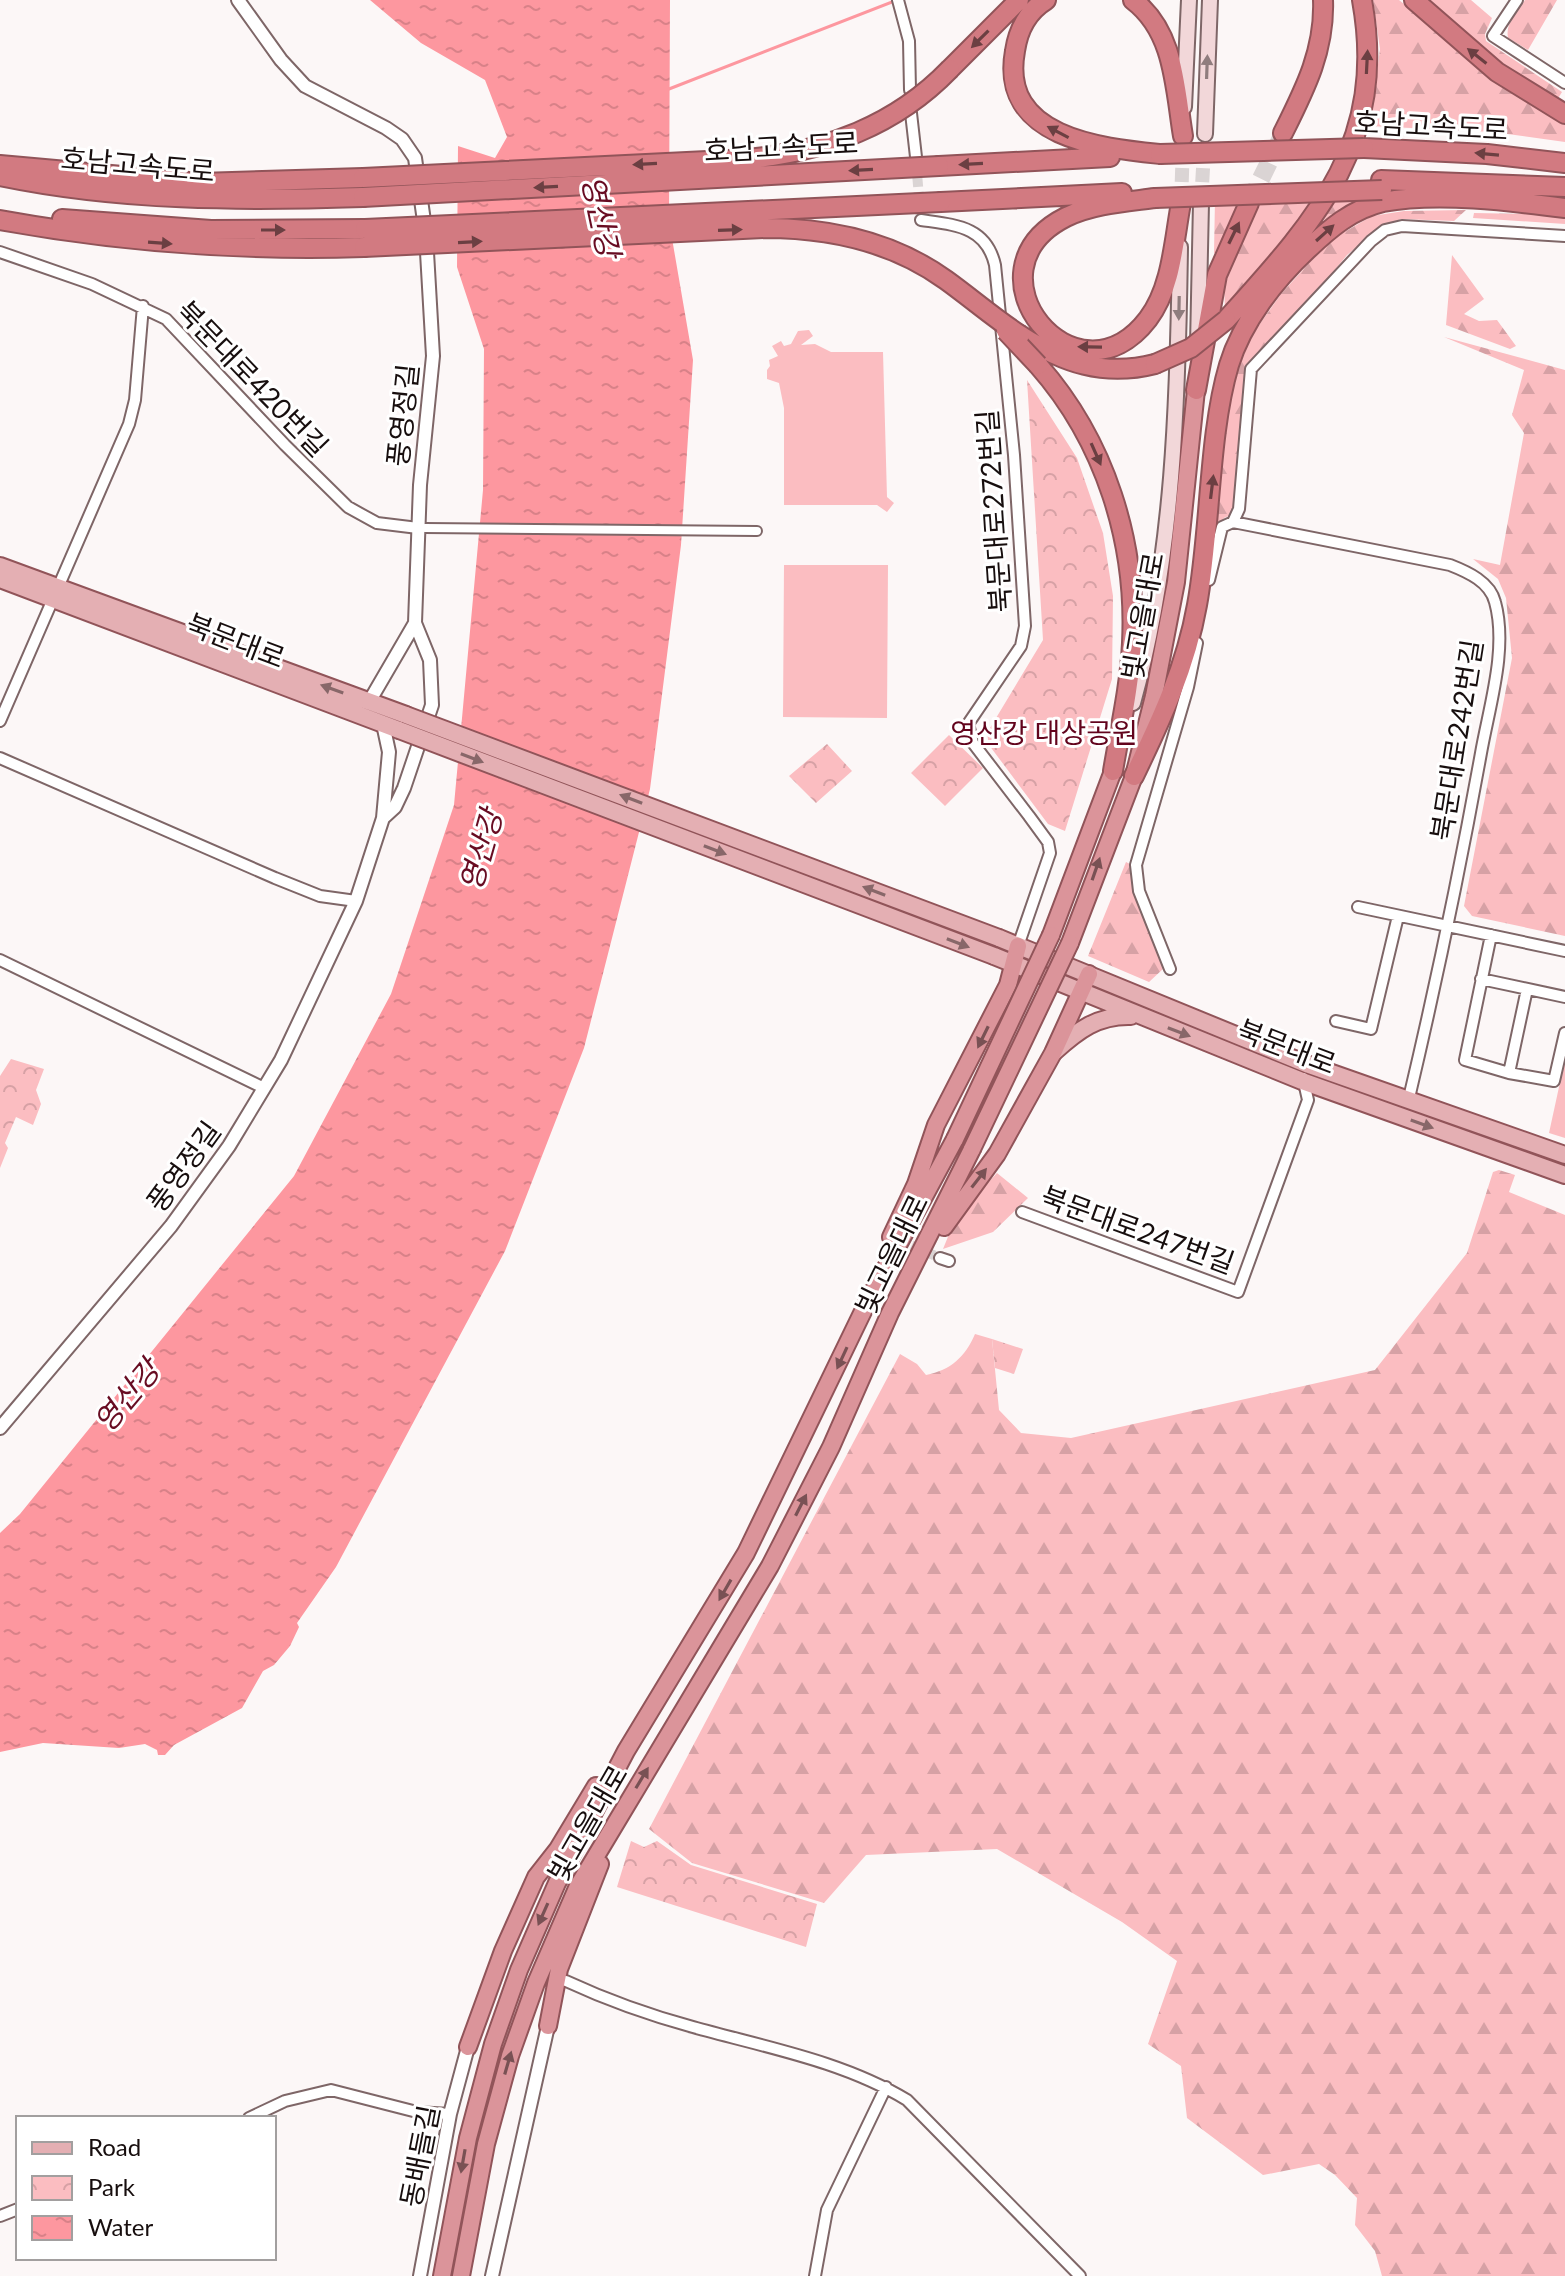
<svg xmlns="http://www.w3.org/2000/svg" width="1565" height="2276" font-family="Lato,'Noto Sans KR',sans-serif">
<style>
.forest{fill:url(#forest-firs)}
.park{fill:url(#park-crowns)}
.garden{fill:#fbbdc1}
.water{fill:url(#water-ripples)}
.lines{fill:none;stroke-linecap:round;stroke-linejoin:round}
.stream{stroke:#fd979f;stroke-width:3}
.minor-tunnel{stroke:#dad4d4;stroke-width:10;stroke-dasharray:10 5;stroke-linecap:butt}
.secondary-tunnel{stroke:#dad4d4;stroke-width:14;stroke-dasharray:14 7;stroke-linecap:butt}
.motorway-tunnel{stroke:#dad4d4;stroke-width:18;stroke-dasharray:18 9;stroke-linecap:butt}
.pedestrian-casing{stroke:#7e6667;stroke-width:12}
.minor-casing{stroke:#7e6667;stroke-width:14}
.tertiary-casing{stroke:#7e6667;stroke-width:16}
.secondary-casing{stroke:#7e6667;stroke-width:18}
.primary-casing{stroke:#915459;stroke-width:20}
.trunk-casing{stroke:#915459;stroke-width:20}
.motorway-casing{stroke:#915459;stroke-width:22}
.pedestrian{stroke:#fff;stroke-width:8}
.minor{stroke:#fff;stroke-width:10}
.tertiary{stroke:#fff;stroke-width:12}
.secondary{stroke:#f2d7d9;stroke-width:14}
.primary{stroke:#e4afb3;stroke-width:16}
.trunk{stroke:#db949a;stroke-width:16}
.motorway{stroke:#d27a81;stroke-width:18}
.primary-bridge-casing{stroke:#915459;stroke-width:20;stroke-linecap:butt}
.trunk-bridge-casing{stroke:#915459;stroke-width:20;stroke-linecap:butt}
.motorway-bridge-casing{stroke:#915459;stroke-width:22;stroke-linecap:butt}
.primary-bridge{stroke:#e4afb3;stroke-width:16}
.trunk-bridge{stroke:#db949a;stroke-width:16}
.motorway-bridge{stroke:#d27a81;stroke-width:18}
.oneway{fill:#6b3f42}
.oneway2{fill:#8f7d7e}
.oneway3{fill:#886769}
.oneway4{fill:#795154}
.labels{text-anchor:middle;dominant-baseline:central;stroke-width:6;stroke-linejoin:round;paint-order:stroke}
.street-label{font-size:28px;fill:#170e0e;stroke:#fff}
.park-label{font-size:28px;fill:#62041d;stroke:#fff}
.water-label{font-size:30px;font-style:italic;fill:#680c22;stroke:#fff}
</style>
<defs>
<pattern id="forest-firs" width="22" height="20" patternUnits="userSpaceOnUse" patternTransform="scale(2)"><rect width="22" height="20" fill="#fbbdc1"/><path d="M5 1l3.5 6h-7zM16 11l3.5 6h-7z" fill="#d6a1a5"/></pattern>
<pattern id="park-crowns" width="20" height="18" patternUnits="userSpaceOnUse" patternTransform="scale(2)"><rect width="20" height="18" fill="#fbbdc1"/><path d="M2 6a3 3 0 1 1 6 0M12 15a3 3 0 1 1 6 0" fill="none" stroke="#d6a1a5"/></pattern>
<pattern id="water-ripples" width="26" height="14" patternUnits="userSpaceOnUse" patternTransform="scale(2)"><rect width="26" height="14" fill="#fd979f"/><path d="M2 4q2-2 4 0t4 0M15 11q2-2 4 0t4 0" fill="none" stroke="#d88188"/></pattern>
</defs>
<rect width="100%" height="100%" fill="#fcf7f7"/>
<path class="forest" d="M1373,0H1399L1516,95L1565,124V142L1493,132L1370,126L1380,49Z
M1424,0H1471L1492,18L1485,34L1486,41L1562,92L1557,100L1509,70Z
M1525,0H1557L1528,50L1508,38C1505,23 1517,12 1525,0Z
M1244,198L1216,254L1214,253L1215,199Z
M1380,198L1318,231L1335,200Z
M1315,203L1295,231L1225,311L1224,282L1255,205Z
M1466,210L1454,221L1401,219L1379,229L1347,255L1301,312L1246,367L1233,514L1224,518L1220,526L1213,527L1234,374L1244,346L1281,294L1329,241L1372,216L1404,211Z
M1530,210L1565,214V224L1473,218L1474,213L1527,214Z
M1452,255L1484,299L1464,314L1479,321L1497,320L1516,346L1510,349L1446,325Z
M1444,337L1565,370V936L1472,916L1464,906L1512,658L1506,598L1498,579L1473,559L1500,565L1524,433L1512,415L1524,370Z
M1126,862L1132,865L1135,889L1163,969L1149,982L1088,956Z
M1499,1170L1515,1175L1509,1192L1565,1215V2276H1382L1375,2251L1355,2225L1357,2198L1335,2175L1319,2164L1263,2175L1187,2118L1181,2066L1148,2044L1177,1961L1122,1922L997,1849L866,1855L824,1903L692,1863L649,1829L900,1354L917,1364L926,1375C951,1370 965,1357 975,1334L992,1339L999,1410L1021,1433L1071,1438L1375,1370L1467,1253L1493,1172Z
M997,1173L1028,1198L993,1232L943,1249L956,1217Z"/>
<path class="park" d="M1027,380L1077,458L1103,533L1113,596L1112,679L1065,831L1048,824L989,745L987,733L1043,640Z
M949,735L983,768L945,806L911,773Z
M827,744L852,771L816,803L789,776Z
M11,1059L44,1069L36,1090L41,1104L33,1125L16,1117L5,1143L8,1148L0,1168V1076Z
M992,1339L1023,1349L1014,1374L995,1368Z
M631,1841L644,1847L657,1841L691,1865L817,1904L806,1947L617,1887Z"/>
<path class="garden" d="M809,330L813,336L801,345L815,344L831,352H883L887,497L894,503L887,512L877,505H784V408L779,383L767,379V370L770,366L769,360L778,356L772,346L781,341L784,346L791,344L798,331Z
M784,565H888L887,718L783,717Z
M1564,1064H1565V1138L1549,1133Z"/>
<path class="water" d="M370,0H670L669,221L693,360L681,545L650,789L584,1048L505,1251L336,1567L297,1623L299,1627L290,1646L274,1665L263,1671L242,1708L174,1745L165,1755H158L157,1750L145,1744L119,1748L43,1743L0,1752V1533L20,1514L294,1176L391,994L454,805L483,490L484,349L457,267L458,146L495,158L507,137L485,80L421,43Z"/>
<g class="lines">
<path class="stream" d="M669,89L897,0"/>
<path class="minor-tunnel" d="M916,162L921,220
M898,1239L940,1258"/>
<path class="secondary-tunnel" d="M1181,203L1183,145
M1201,203L1205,134"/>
<path class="motorway-tunnel" d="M1249,203L1281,138"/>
<g class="pedestrian-casing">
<path id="pedestrian" d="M425,528L757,531"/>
</g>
<g class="minor-casing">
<path id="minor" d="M898,0L909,41L910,90
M1517,0L1493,36L1565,83
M911,113L916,157
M921,220C955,225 986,226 995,265L1014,455L1025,626L1021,646L968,724L973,743L1029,816L1048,842L1050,853L1018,946
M0,252L92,284L166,319L285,445L348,507L377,523L418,528
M1233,522L1239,509L1251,369L1371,241L1385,230L1402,226L1565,236
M1209,580L1222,527L1233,522L1450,565C1468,572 1490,582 1495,602C1508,649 1489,707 1481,753C1460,869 1436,984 1409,1098
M0,721L129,424L135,400L143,306
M0,758L275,878L320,896L356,901
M1358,907L1565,951
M1491,935L1465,1060L1509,1073L1554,1081L1565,1033
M0,960L264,1088
M1170,969L1139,891L1136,865L1188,687L1197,643
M1481,979L1565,997
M1336,1021L1371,1029L1398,916
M1509,1073L1527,989
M1022,1212L1238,1292L1308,1100L1303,1078
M940,1258L949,1261
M566,1981C607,2000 649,2015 693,2027C764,2047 843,2061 907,2100L1080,2276
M249,2118L285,2101L331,2090L417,2112L450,2114
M0,2216L18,2209
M815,2276L827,2210L886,2087"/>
</g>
<g class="tertiary-casing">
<path id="tertiary" d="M369,702L415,623
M383,818L389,752L383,724
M0,1428L171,1226L229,1146L281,1060L356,901L383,818L395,807L404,788L432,705L430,660L415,623L420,485L433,356L426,235L415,158L402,139L386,128L305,86L281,60L238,0
M420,2276L450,2114L468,2047
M492,2276L548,2026"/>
</g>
<g class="secondary-casing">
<path id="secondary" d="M1184,107L1189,0
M1205,134L1210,0
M1198,345L1201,203
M1133,703C1174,557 1178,397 1180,247"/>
</g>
<g class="primary-casing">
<path id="primary" d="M0,566L406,715
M0,579L399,730
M999,938L1309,1065L1565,1155
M994,956L1302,1081L1565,1175
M1054,1052C1078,1030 1098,1015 1131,1016"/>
</g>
<g class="trunk-casing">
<path id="trunk" d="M1051,935L1113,771
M1070,943L1134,776L1154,696L1176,582L1196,390
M944,1227L997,1154L1053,1053L1089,974
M891,1237L916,1184L936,1125L1008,985L1018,946
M548,2026L559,1969L600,1864
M468,2047L503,1951L536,1877L558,1849L596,1786
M442,2276L468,2138L493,2044L519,1970L557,1883L626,1751L746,1553L867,1303L955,1139
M461,2276L486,2144L510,2056L536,1983L578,1886L770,1566L831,1447L890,1313L972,1149"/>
</g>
<g class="motorway-casing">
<path id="motorway" d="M1046,0C1028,11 1018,30 1015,51C999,138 1101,148 1160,154
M1133,0C1175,32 1175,88 1183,136
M1414,0L1497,72L1565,114
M950,69L1019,0
M1283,133C1305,89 1325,50 1323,0
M1364,148L1487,154L1565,163
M0,165L200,183L363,178
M939,166L1110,157
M0,176C120,201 242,201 363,197
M1381,180L1565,187
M1155,198C1125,202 1093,204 1066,217C959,271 1076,413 1148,319C1172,288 1174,240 1181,203
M941,202L1122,193
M62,219L211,230L365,229
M0,220C122,242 241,251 364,247
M1226,320C1315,221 1388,144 1362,0
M1020,335C1063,363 1104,377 1155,364
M1038,365C1105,441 1137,542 1132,643C1130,686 1120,729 1113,771
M1196,390L1217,275L1249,203
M1134,776C1161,720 1186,667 1197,605C1211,530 1208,436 1229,365C1242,322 1275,280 1307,250C1329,229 1352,209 1383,202C1437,192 1510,201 1565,208"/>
</g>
<use href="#pedestrian" class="pedestrian"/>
<use href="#minor" class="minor"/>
<use href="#tertiary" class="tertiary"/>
<use href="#secondary" class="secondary"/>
<use href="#primary" class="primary"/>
<use href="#trunk" class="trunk"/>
<use href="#motorway" class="motorway"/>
<g class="primary-bridge-casing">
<path id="primary-bridge" d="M406,715L999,938
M399,730L994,956"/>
</g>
<g class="trunk-bridge-casing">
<path id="trunk-bridge" d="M955,1139L1051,935
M972,1149L1070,943"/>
</g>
<g class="motorway-bridge-casing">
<path id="motorway-bridge" d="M1160,154L1364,148
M363,178L748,159C826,151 895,126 950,69
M363,197L939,166
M1155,198L1382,190
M365,229L941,202
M364,247L765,228C829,228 892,241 946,280C971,298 994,318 1020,335
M1006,331L1038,365
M1155,364L1191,348L1226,320"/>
</g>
<use href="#primary-bridge" class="primary-bridge"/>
<use href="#trunk-bridge" class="trunk-bridge"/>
<use href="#motorway-bridge" class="motorway-bridge"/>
</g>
<defs><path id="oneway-solid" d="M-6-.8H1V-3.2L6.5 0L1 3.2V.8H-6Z" transform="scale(2)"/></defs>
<g class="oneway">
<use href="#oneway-solid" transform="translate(980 39) rotate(135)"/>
<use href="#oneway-solid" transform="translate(1477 56) rotate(-142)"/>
<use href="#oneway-solid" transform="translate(1367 62) rotate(-87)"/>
<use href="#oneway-solid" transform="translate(1058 132) rotate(-152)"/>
<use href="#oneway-solid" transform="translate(1487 154) rotate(-175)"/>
<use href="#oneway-solid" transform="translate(645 164) rotate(177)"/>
<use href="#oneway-solid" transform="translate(971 164) rotate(177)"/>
<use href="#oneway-solid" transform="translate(861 170) rotate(177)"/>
<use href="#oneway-solid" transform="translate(546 187) rotate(177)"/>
<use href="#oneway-solid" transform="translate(273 230)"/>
<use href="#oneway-solid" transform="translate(730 230) rotate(-2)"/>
<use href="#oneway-solid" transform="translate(1234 233) rotate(-64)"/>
<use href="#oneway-solid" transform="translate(1325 233) rotate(-42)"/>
<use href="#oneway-solid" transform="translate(470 242) rotate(-3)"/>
<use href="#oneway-solid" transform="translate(160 243) rotate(4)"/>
<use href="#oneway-solid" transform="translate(1090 347) rotate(-179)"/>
<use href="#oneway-solid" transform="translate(1096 454) rotate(66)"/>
<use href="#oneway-solid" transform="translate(1212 487) rotate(-83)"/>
</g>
<g class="oneway2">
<use href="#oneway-solid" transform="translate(1207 67) rotate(-88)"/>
<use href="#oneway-solid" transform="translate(1179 308) rotate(91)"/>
</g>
<g class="oneway3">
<use href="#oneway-solid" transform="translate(332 689) rotate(-160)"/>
<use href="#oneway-solid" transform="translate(472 758) rotate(21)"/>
<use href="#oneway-solid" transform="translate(631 799) rotate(-159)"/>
<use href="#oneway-solid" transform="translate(715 850) rotate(21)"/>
<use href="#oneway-solid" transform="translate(874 891) rotate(-159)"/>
<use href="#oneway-solid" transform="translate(958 943) rotate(21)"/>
<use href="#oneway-solid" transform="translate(1179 1032) rotate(21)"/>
<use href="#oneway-solid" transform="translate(1422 1124) rotate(20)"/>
</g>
<g class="oneway4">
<use href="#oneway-solid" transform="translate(1096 869) rotate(-71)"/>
<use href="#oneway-solid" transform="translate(983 1037) rotate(116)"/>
<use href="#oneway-solid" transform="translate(979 1178) rotate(-52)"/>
<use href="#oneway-solid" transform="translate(842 1358) rotate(115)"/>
<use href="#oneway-solid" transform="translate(801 1505) rotate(-63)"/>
<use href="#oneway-solid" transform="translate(725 1590) rotate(120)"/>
<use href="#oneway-solid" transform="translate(642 1778) rotate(-59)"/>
<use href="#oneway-solid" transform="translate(543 1914) rotate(114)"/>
<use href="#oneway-solid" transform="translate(508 2063) rotate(-74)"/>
<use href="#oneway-solid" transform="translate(463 2161) rotate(100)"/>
</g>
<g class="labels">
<g class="street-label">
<text transform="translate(1431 125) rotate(3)">호남고속도로</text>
<text transform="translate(781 146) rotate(-3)">호남고속도로</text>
<text transform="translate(138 164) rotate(5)">호남고속도로</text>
<text transform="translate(253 378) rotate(46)">북문대로420번길</text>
<text transform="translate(402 415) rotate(-84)">풍영정길</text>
<text transform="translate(993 511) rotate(-94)">북문대로272번길</text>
<text transform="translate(1142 616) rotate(-80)">빛고을대로</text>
<text transform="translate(236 640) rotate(21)">북문대로</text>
<text transform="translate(1456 740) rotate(-81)">북문대로242번길</text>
<text transform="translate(1287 1046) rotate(21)">북문대로</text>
<text transform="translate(183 1166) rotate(-54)">풍영정길</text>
<text transform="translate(1138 1229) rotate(20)">북문대로247번길</text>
<text transform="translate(891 1254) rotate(-64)">빛고을대로</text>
<text transform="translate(587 1823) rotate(-60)">빛고을대로</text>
<text transform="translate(419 2156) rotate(-79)">동배들길</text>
</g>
<g class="park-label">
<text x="1044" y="732">영산강 대상공원</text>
</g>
<g class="water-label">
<text transform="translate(602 216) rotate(78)">영산강</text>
<text transform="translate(480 850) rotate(-74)">영산강</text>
<text transform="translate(126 1395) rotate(-50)">영산강</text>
</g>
</g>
<rect x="16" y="2116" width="260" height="144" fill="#ffffff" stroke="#a29f9f" stroke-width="2"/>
<rect x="32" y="2142" width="40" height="12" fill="#e4afb3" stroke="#a29f9f" stroke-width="2"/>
<text x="88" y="2156" font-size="24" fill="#170e0e">Road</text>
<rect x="32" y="2176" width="40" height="24" fill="url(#park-crowns)" stroke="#a29f9f" stroke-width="2"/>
<text x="88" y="2196" font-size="24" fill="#170e0e">Park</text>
<rect x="32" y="2216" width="40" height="24" fill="url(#water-ripples)" stroke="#a29f9f" stroke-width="2"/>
<text x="88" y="2236" font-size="24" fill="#170e0e">Water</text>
</svg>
